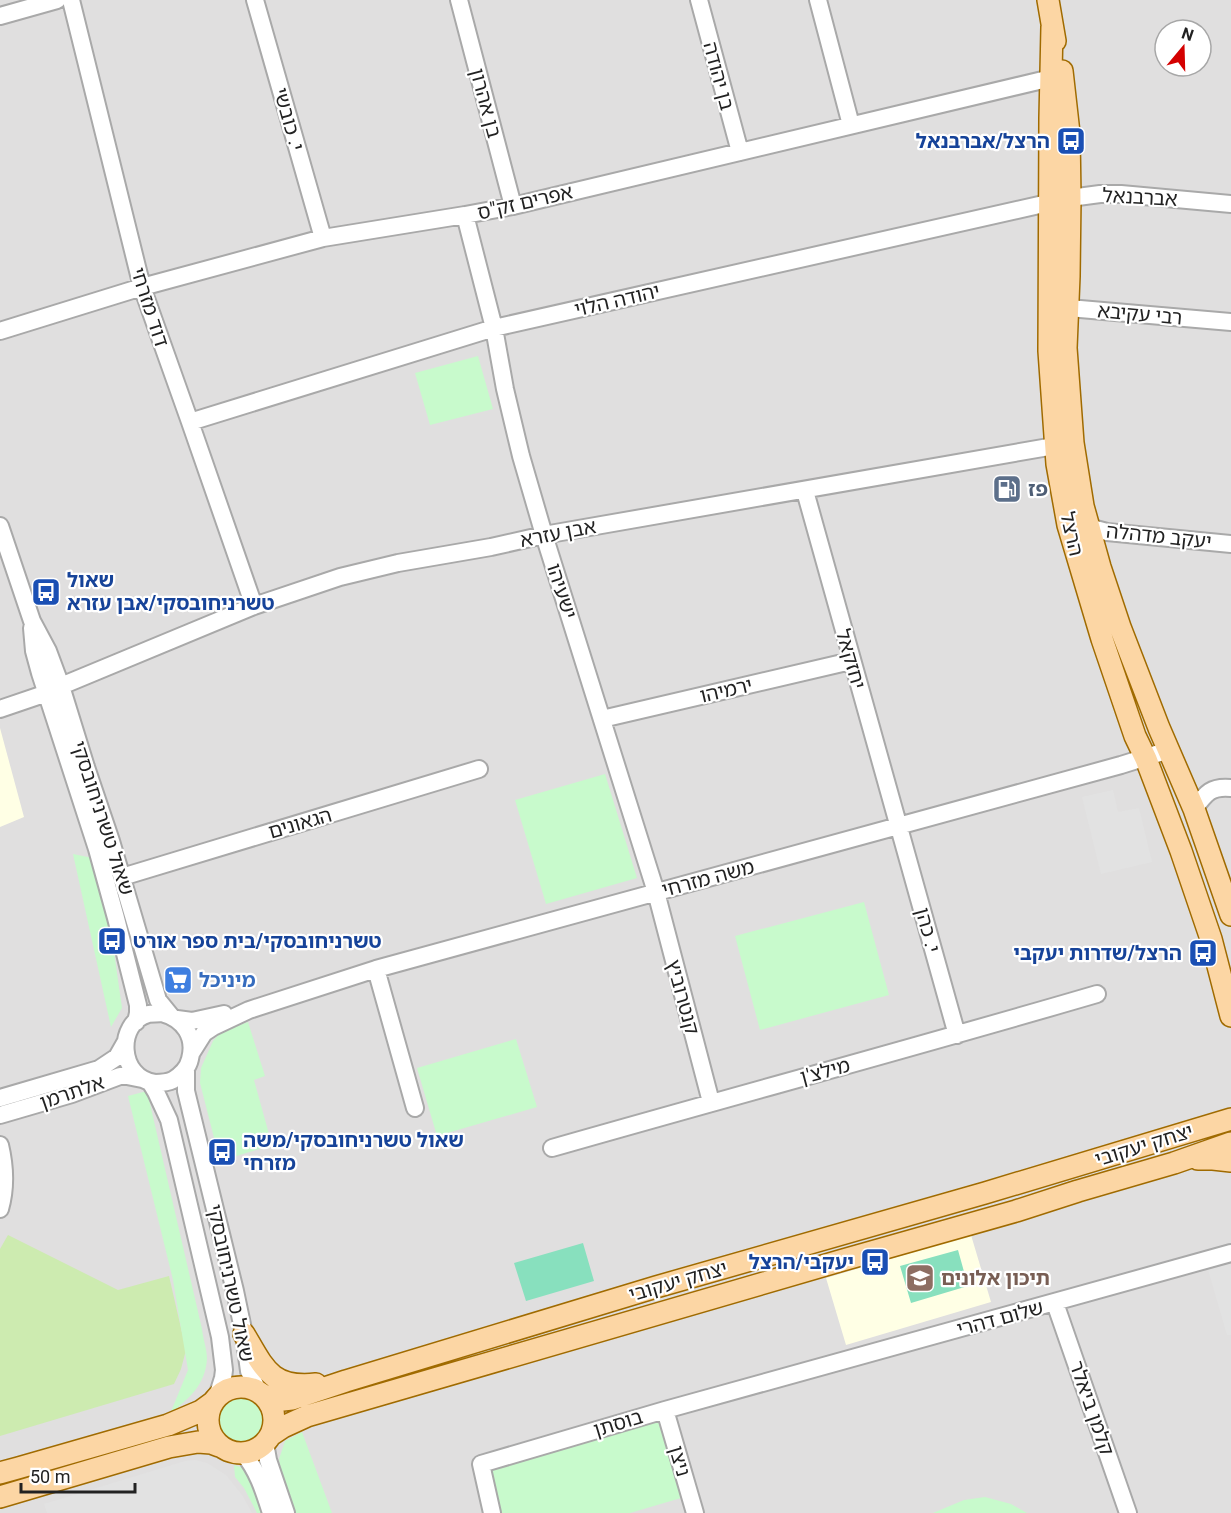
<svg xmlns="http://www.w3.org/2000/svg" width="1231" height="1513" font-family="Roboto,'Noto Sans Hebrew',sans-serif">
<style>
.residential{fill:#e0dfdf;fill-rule:evenodd}
.education{fill:#ffffe5}
.grass{fill:#cdebb0}
.park{fill:#c8facc}
.pitch{fill:#88e0be}
.parking{fill:#e2e2e2}
.lines{fill:none;stroke-linecap:round;stroke-linejoin:round}
.minor-casing{stroke:#a9a9a9;stroke-width:20}
.major-casing{stroke:#a06b00;stroke-width:24}
.minor{stroke:#fff;stroke-width:16}
.major{stroke:#fcd6a4;stroke-width:21}
.labels{text-anchor:middle;dominant-baseline:central;stroke-width:4.5;stroke-linejoin:round;paint-order:stroke}
.street-label{font-size:20px;fill:#222;stroke:#fff}
.transit-label{font-size:20px;font-weight:bold;fill:#164399;stroke:#fff;text-anchor:end}
.service-label{font-size:20px;font-weight:bold;fill:#4e5e75;stroke:#fff;text-anchor:start}
.shop-label{font-size:20px;font-weight:bold;fill:#366cbe;stroke:#fff;text-anchor:start}
.education-label{font-size:20px;font-weight:bold;fill:#785e54;stroke:#fff;text-anchor:start}
</style>
<rect width="100%" height="100%" fill="#f2efe9"/>
<path class="residential" d="M0,0H1231V1513H0ZM1165,30H1201V66H1165Z"/>
<path class="education" d="M0,728L24,817L0,827Z
M971,1235L991,1302L846,1345L826,1278Z"/>
<path class="grass" d="M8,1235L118,1290L169,1276L186,1350L181,1369L174,1384L0,1436V1249Z"/>
<path class="park" d="M478,356L493,409L430,425L415,373Z
M605,774L637,878L546,904L515,800Z
M73,854L93,858L105,889L122,1008L111,1027Z
M864,902L889,995L760,1030L735,936Z
M248,1022L265,1076L254,1080L272,1145L220,1161L200,1083L201,1068L213,1041L221,1032Z
M516,1039L537,1107L437,1136L417,1068Z
M147,1091L202,1329C203,1339 207,1349 207,1359C205,1386 189,1398 170,1414L188,1370L173,1280L128,1096Z
M214 1418a26 26 0 1 1 52 0a26 26 0 1 1-52 0Z
M658,1421L681,1498L630,1513H501L489,1470Z
M302,1432L332,1513H295L283,1481L279,1459L285,1441Z
M234,1465L244,1468L254,1475L268,1513H257L244,1488L235,1477Z
M985,1497L1011,1504L1027,1513H933L964,1500Z"/>
<path class="pitch" d="M583,1243L594,1281L526,1301L514,1263Z
M958,1250L968,1286L911,1303L900,1266Z"/>
<path class="parking" d="M1113,790L1118,812L1139,808L1152,862L1101,874L1082,797Z
M1231,1259V1335H1227L1207,1266Z
M195,1460L207,1463L226,1475L242,1495L252,1513H47L44,1504L185,1461Z"/>
<g class="lines">
<g class="minor-casing">
<path id="minor" d="M71,0L142,287L190,422L254,606
M255,0L323,238
M459,0L513,206
M699,0L740,152
M818,0L851,125
M0,16L57,0
M465,215L494,328L505,389L521,456L544,535L656,892L711,1102
M1057,307L1231,322
M0,331L142,287L323,238L465,215L513,206L1047,79L1052,77
M190,422L494,328L1070,198L1100,194H1121L1231,204
M805,491C854,672 907,853 957,1035
M0,526L32,621L48,651L61,686L86,767L111,841L158,1000L171,1016
M1088,527L1107,532L1231,544
M32,628L34,651L40,673L97,849L116,918L138,1005V1013L136,1022
M61,686L254,606L340,577L398,563L491,547L544,535L1066,444
M0,709L47,693L56,697
M602,719L851,661
M1194,809C1206,793 1211,786 1231,788
M122,877L479,769
M376,969L415,1108
M162,1013C184,1019 196,1037 190,1059C188,1068 181,1075 173,1080C167,1083 161,1083 155,1083C118,1078 116,1023 148,1014C153,1013 158,1014 162,1013Z
M177,1019L192,1021L224,1014
M192,1052L204,1033L213,1027L249,1010L376,969L1121,765L1169,750
M186,1069V1091L235,1291L244,1334L249,1371L258,1391
M150,1082L156,1092L169,1120L220,1337L224,1370L223,1378L217,1397
M0,1098L99,1069L117,1057L125,1043
M0,1115L72,1094L120,1076H127L142,1079
M0,1145C5,1166 6,1188 0,1209
M552,1148C734,1096 916,1047 1097,994
M1055,1303L1128,1513
M665,1410L695,1513
M265,1443L268,1460L286,1513
M243,1453C258,1471 264,1491 271,1513
M492,1513L481,1464L665,1410L1231,1253"/>
</g>
<g class="major-casing">
<path id="major" d="M1048,0L1055,41
M1052,27L1050,118L1049,351L1057,464L1068,525L1102,639L1135,736L1146,759L1181,851L1211,939L1231,1016
M1062,71L1069,133L1070,198L1069,276L1066,348L1073,443L1083,506L1100,567L1120,627L1159,728L1194,809L1231,915
M1198,1159H1213L1231,1161
M244,1334C264,1368 271,1389 316,1384
M208 1420a33 33 0 1 1 66 0a33 33 0 1 1-66 0Z
M263,1395L283,1400L292,1399L346,1381L656,1287L985,1193L1231,1119
M271,1435L283,1427L307,1416L843,1260L1016,1211L1078,1191L1174,1163L1231,1143
M0,1473L18,1468L168,1425L201,1411L212,1403
M0,1497L169,1447L198,1442L211,1443L219,1446"/>
</g>
<use href="#minor" class="minor"/>
<use href="#major" class="major"/>
</g>
<defs>
<g id="bus-square" transform="scale(1.5)"><rect x="-9" y="-9" width="18" height="18" rx="4" fill="#1a4fb4" stroke="#fff"/><path d="M-5-6H5V4H4V6H2V4H-2V6H-4V4H-5ZM-3.5-4V0h7V-4ZM-3.5 1.2v1.5H-2V1.2ZM2 1.2v1.5H3.5V1.2Z" fill="#fff"/></g>
<g id="fuel-square" transform="scale(1.5)"><rect x="-9" y="-9" width="18" height="18" rx="4" fill="#5c6f8a" stroke="#fff"/><path d="M-5.5-6h7V0h2V4h1.3V-2.5L3-4.5l.8-.8L6-3V5H2.5V1h-1V6h-7ZM-4.2-4.7v3.2H.2V-4.7Z" fill="#fff"/></g>
<g id="supermarket-square" transform="scale(1.5)"><rect x="-9" y="-9" width="18" height="18" rx="4" fill="#3f7fe0" stroke="#fff"/><path d="M-6-5.5h2.5l.6 2H6L4.5 2H-2.5L-4.4-4H-6ZM-1.5 3.2a1.3 1.3 0 1 0 .1 0ZM3 3.2a1.3 1.3 0 1 0 .1 0Z" fill="#fff"/></g>
<g id="school-square" transform="scale(1.5)"><rect x="-9" y="-9" width="18" height="18" rx="4" fill="#8d6e63" stroke="#fff"/><path d="M0-5L7-2L0 1L-7-2ZM-4 1L0 2.5L4 1V4Q0 6-4 4Z" fill="#fff"/></g>
</defs>
<g fill-rule="evenodd">
<use href="#bus-square" x="1071" y="141"/>
<use href="#fuel-square" x="1007" y="489"/>
<use href="#bus-square" x="46" y="592"/>
<use href="#bus-square" x="112" y="941"/>
<use href="#bus-square" x="1203" y="953"/>
<use href="#supermarket-square" x="178" y="980"/>
<use href="#bus-square" x="222" y="1152"/>
<use href="#bus-square" x="875" y="1262"/>
<use href="#school-square" x="920" y="1278"/>
</g>
<g class="labels">
<g class="street-label">
<text transform="translate(719 76) rotate(75)">בן יהודה</text>
<text transform="translate(486 103) rotate(75)">בן אהרון</text>
<text transform="translate(289 119) rotate(74)">י. כובשי</text>
<text transform="translate(1140 197) rotate(3)">אברבנאל</text>
<text transform="translate(525 202) rotate(-13)">אפרים זק"ס</text>
<text transform="translate(617 300) rotate(-13)">יהודה הלוי</text>
<text transform="translate(150 307) rotate(72)">דוד מזרחי</text>
<text transform="translate(1140 314) rotate(5)">רבי עקיבא</text>
<text transform="translate(558 533) rotate(-11)">אבן עזרא</text>
<text transform="translate(1072 534) rotate(77)">הרצל</text>
<text transform="translate(1159 536) rotate(6)">יעקב מדהלה</text>
<text transform="translate(562 591) rotate(72)">ישעיהו</text>
<text transform="translate(851 659) rotate(74)">יחזקאל</text>
<text transform="translate(726 690) rotate(-13)">ירמיהו</text>
<text transform="translate(103 818) rotate(72)">שאול טשרניחובסקי</text>
<text transform="translate(300 823) rotate(-16)">הגאונים</text>
<text transform="translate(708 878) rotate(-15)">משה מזרחי</text>
<text transform="translate(928 930) rotate(75)">י. כהן</text>
<text transform="translate(683 997) rotate(75)">קנטרוביץ</text>
<text transform="translate(825 1071) rotate(-15)">מילצ'ן</text>
<text transform="translate(72 1092) rotate(-19)">אלתרמן</text>
<text transform="translate(1144 1145) rotate(-17)">יצחק יעקובי</text>
<text transform="translate(678 1281) rotate(-16)">יצחק יעקובי</text>
<text transform="translate(231 1283) rotate(78)">שאול טשרניחובסקי</text>
<text transform="translate(1000 1318) rotate(-15)">שלום דהרי</text>
<text transform="translate(1092 1408) rotate(71)">קלמן ביאלר</text>
<text transform="translate(618 1423) rotate(-17)">בוסתן</text>
<text transform="translate(680 1461) rotate(74)">ניצן</text>
</g>
<g class="transit-label">
<text x="1050" y="141">הרצל/אברבנאל</text>
<text x="67" y="580" text-anchor="start">שאול<tspan x="67" dy="23">טשרניחובסקי/אבן עזרא</tspan></text>
<text x="133" y="941" text-anchor="start">טשרניחובסקי/בית ספר אורט</text>
<text x="1182" y="953">הרצל/שדרות יעקבי</text>
<text x="243" y="1140" text-anchor="start">שאול טשרניחובסקי/משה<tspan x="243" dy="23">מזרחי</tspan></text>
<text x="854" y="1262">יעקבי/הרצל</text>
</g>
<g class="service-label">
<text x="1028" y="489">פז</text>
</g>
<g class="shop-label">
<text x="199" y="980">מיניכל</text>
</g>
<g class="education-label">
<text x="941" y="1278">תיכון אלונים</text>
</g>
</g>
<g transform="translate(1183 48) rotate(19)"><circle r="28" fill="#ffffff" stroke="#a7a7a7" stroke-width="1.5"/>
<path d="M0-4.5L10 22L0 15L-10 22Z" fill="#d40000"/>
<text y="-9" font-size="16" font-weight="bold" text-anchor="middle" fill="#222222">N</text>
</g>
<path d="M21 1483v9h114v-9" fill="none" stroke="#222222" stroke-width="3"/>
<text x="30" y="1483" font-size="18" fill="#222222" stroke="#ffffff" stroke-width="4.5" paint-order="stroke">50 m</text>
</svg>
